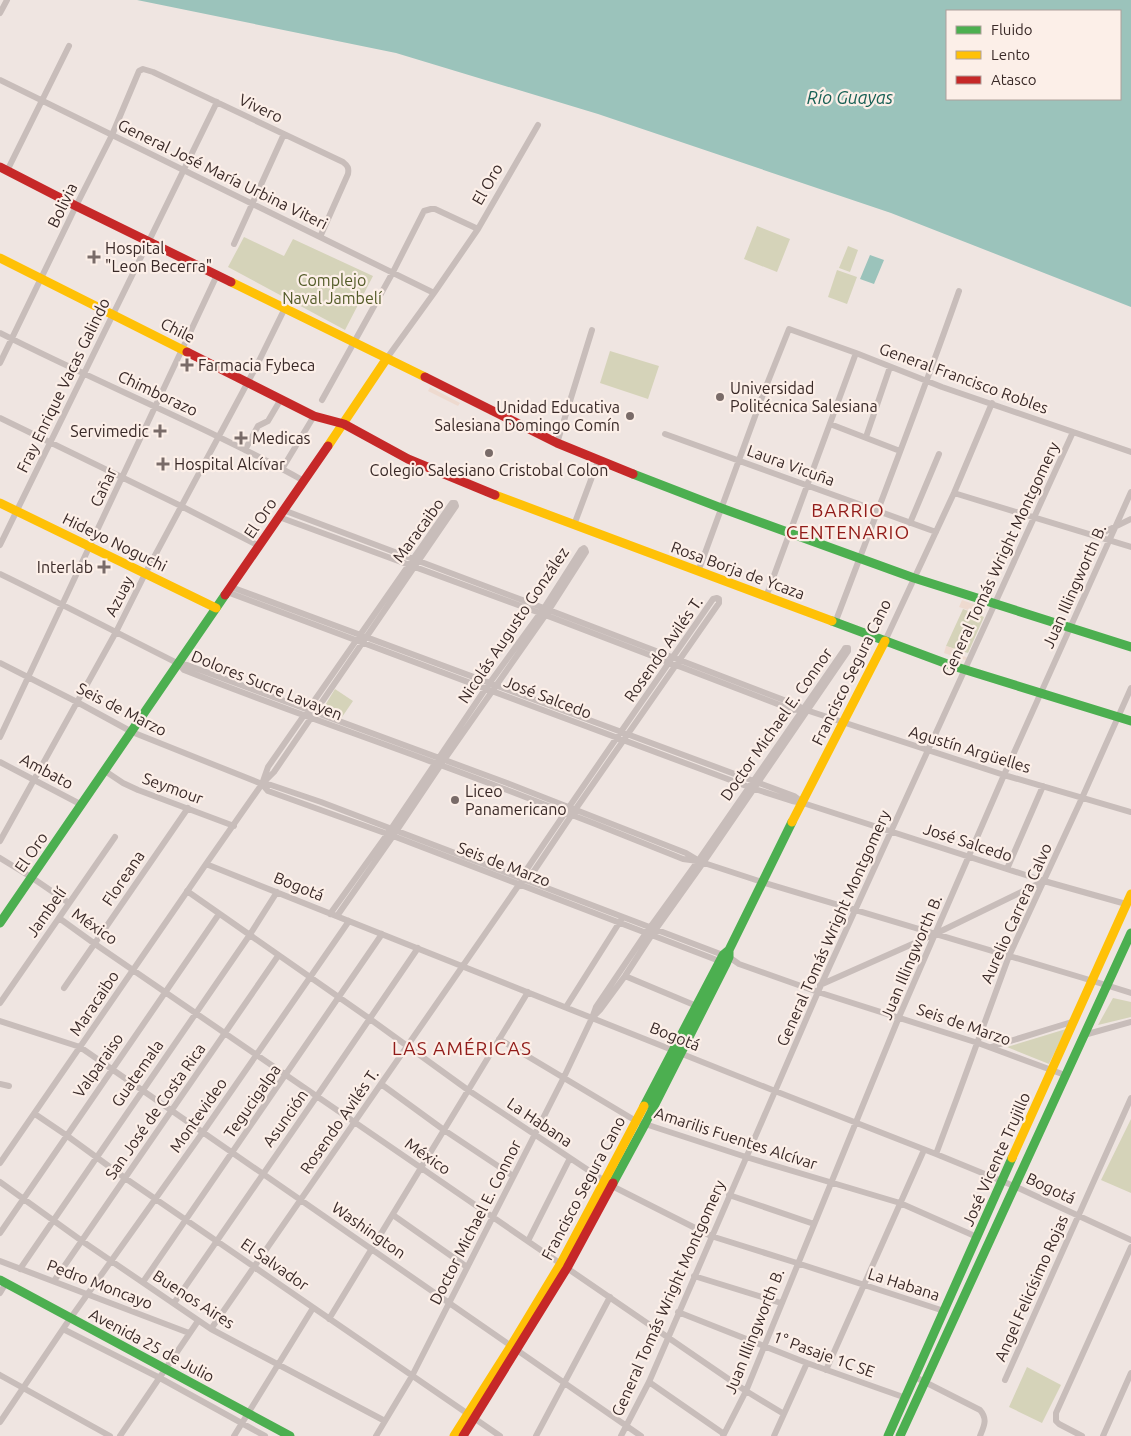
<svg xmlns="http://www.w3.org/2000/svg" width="1131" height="1436" font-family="Ubuntu,sans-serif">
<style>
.green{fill:#d5d3b9}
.plaza{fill:#eedacf}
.water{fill:#9bc3bb;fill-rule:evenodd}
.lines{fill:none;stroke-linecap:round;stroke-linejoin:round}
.street{stroke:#c8bdba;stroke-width:6}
.fast{stroke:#4caf50;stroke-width:9}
.slow{stroke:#ffc107;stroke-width:9}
.jam{stroke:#c62828;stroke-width:9}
.poi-dot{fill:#796b68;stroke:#fcefe8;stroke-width:2}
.labels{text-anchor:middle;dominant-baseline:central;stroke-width:4.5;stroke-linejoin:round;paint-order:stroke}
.street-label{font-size:16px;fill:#392927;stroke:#fcefe8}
.poi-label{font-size:16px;fill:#392927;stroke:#fcefe8;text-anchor:start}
.park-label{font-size:16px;fill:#535b28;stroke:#fcefe8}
.water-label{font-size:18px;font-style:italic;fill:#186055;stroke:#fcefe8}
.quarter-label{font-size:19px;letter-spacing:1px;fill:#911b18;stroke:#fcefe8}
</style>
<rect width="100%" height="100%" fill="#efe5e1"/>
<path class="green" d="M757,226L790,239L777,272L744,259Z
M244,237L284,256L293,239L373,276L345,330L228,267Z
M848,246L858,250L850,272L839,268Z
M837,270L857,277L847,304L828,297Z
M610,351L659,366L648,399L600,383Z
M963,609L984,617L968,653L946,646Z
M335,689L353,701L340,720L321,712Z
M1113,998L1131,1002V1017L1098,1025Z
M1066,1029L1049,1064L1007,1047Z
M1131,1119V1193L1101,1180Z
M1027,1367L1061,1385L1042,1423L1009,1407Z"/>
<path class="plaza" d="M430,387L460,403L458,406L428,391Z
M962,600L985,608L984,613L969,608L968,610L959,607Z
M946,646L955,649L954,653L969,658L968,661L944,653Z"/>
<path class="water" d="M137,0H1131V307L891,213L598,114L396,53ZM1120,11V99H947V11Z
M870,255L884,260L874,284L860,279Z"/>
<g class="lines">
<path class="street" d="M0,13L7,0
M0,80L434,293
M7,171L69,46
M234,244L284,134
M0,333C100,384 205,426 304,481
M387,358L434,293L478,229L538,125
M0,363L76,206L112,135L139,71L143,69L153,72L343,162C348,166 349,168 348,174L320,237
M322,400L393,272L424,211L431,209H435L478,229
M0,418L181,506L259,546
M830,424L900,451
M665,434L936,532
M866,437L890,367
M557,443L592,330
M245,450L258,426L268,421L281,399
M282,469L314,416
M954,493L1131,547
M283,510L549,610L797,705L803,709L1004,775L1131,812
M279,517L540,613L793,710L803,709
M910,523L939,454
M574,525L598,461
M1096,536L1131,519
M0,545L217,102
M698,572L765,389L789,329L856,353L942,387L1131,452
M0,574C60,603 119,634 179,664L187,665L507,783L686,853L696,859
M231,587L794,796L802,802
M227,592L749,787L792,801L803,803L1044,881L1126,904
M766,597L856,353
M835,623C877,512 920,402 959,291
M885,641L954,493L992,403
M0,663L77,702L132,732L262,784L271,785L321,802L723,955L729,957L739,964L818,992L978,1043L1065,1075
M179,664L184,670C270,704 357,734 443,766C524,796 604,827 683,859L698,861L762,882L1093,981L1131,993
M0,737L217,275
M0,762L82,805
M105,771L123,783L138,790L234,826
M262,784L268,791L393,836L722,962
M0,841L116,632L145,574L256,367L285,308
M0,858L31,877L69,903
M206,864L775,1091L936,1154L1014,1186L1131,1240
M1007,869L1043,786
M187,891L370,1019L468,1090L612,1186L711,1236L797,1263L944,1311
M330,914L391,829L486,688L544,608L581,550L584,548L585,549L586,552L549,610L444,760L393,836L337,916
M59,918L95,944L746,1391L784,1414
M625,976L699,1007
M820,985L935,934L1044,881
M64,988L188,808
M0,1003L115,837
M566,1007L621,920
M0,1021L80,1047L641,1436
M1084,1035L1131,1022
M499,1039L636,1121L746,1157L900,1203L977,1237
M991,1047L1075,1021
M0,1084L9,1086
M381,1084L444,1130L513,1176
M35,1114L66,1135L125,1178L500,1436
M936,1154L957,1098L1009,956L1082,798L1131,688
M0,1163L206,864L262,784L274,772L456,506L455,503H452L268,767L262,784
M0,1182L82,1241L211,1329L385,1421
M729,1195L814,1224
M393,1215L467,1267
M0,1233L219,914
M528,1241L570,1158
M0,1261L189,1333
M20,1269L249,936L277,892
M694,1276L781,1303
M54,1281L278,956
M143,1282L382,934
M0,1293L6,1283
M174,1303L317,1096L418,948
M678,1312L807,1363L906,1398
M329,1319L528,992
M63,1329L160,1378L265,1436
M211,1329L523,879L527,869C588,778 651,689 713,599L717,598L719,599V603L575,810L534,871L523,879
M826,1370L924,1150
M0,1375L110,1436
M915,1377L980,1410C988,1419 984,1426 980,1436
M1005,1380L1131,1098
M649,1382L724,1434
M0,1422L67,1323L203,1132L349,921
M120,1436L198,1321
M234,1436L313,1308
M376,1436L412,1376L564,1077L592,1018L596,1007L646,933L698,861L844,650L845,648H848V651L703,863L651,936L625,976L600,1010L592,1018
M536,1436L610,1297
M621,1436L649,1382L821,985L1073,432
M723,1436L746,1391L899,1017L1004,775L1131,492
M774,1436L807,1363
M1082,1436L1059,1424L1056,1421V1413L1131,1247
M1103,1436L1131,1373"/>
<path class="fast" d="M633,474L721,508L914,578L1131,647
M832,621L950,665L1131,721
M0,923L225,595
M644,1106L723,955L729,950L792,822
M613,1183L645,1124L726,964L729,957V950
M0,1280L290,1436
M888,1436L1012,1158
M900,1436L1131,933"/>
<path class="slow" d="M0,258L187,352
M231,282L425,377
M328,446L387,358
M495,495L832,621
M0,503L216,608
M792,822L885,641
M1012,1158L1131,894
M454,1436L511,1346L561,1263L644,1106"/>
<path class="jam" d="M0,167L76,206L231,282
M187,352L314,416L344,424L408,459L495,495
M425,377L557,443L633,474
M225,595L328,446
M463,1436L567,1268L613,1183"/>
</g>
<g class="poi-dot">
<path d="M91.5 249.5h5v5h5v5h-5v5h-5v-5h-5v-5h5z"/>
<path d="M184.5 357.5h5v5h5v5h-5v5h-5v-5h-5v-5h5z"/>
<circle cx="720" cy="397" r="5"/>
<circle cx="630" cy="416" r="5"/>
<path d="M157.5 423.5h5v5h5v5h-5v5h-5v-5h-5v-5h5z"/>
<path d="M238.5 430.5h5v5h5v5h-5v5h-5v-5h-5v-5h5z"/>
<circle cx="489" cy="453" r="5"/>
<path d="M160.5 456.5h5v5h5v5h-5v5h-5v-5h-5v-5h5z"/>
<path d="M101.5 559.5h5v5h5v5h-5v5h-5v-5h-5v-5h5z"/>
<circle cx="455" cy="800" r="5"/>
</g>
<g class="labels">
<g class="street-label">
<text transform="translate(261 108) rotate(25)">Vivero</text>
<text transform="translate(223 174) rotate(26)">General José María Urbina Viteri</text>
<text transform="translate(487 184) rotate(-60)">El Oro</text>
<text transform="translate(62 205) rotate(-64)">Bolivia</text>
<text transform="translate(178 330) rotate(27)">Chile</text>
<text transform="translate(964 378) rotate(20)">General Francisco Robles</text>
<text transform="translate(63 385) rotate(-64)">Fray Enrique Vacas Galindo</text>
<text transform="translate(158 393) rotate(25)">Chimborazo</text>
<text transform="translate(791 465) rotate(20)">Laura Vicuña</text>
<text transform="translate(103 487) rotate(-65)">Cañar</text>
<text transform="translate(260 518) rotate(-56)">El Oro</text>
<text transform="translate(418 530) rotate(-54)">Maracaibo</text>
<text transform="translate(115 542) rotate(26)">Hideyo Noguchi</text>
<text transform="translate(1000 559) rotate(-65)">General Tomás Wright Montgomery</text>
<text transform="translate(738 570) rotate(20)">Rosa Borja de Ycaza</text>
<text transform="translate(1074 586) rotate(-66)">Juan Illingworth B.</text>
<text transform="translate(119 596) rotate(-63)">Azuay</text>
<text transform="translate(513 625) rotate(-56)">Nicolás Augusto González</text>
<text transform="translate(663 649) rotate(-55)">Rosendo Avilés T.</text>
<text transform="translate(851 672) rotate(-64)">Francisco Segura Cano</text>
<text transform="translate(267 685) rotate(22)">Dolores Sucre Lavayen</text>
<text transform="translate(548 697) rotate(21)">José Salcedo</text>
<text transform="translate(122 709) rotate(27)">Seis de Marzo</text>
<text transform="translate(776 724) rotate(-55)">Doctor Michael E. Connor</text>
<text transform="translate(970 749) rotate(17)">Agustín Argüelles</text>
<text transform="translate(47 771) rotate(28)">Ambato</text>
<text transform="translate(173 788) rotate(20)">Seymour</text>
<text transform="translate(968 842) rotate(18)">José Salcedo</text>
<text transform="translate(31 852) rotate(-55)">El Oro</text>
<text transform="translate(504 864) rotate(21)">Seis de Marzo</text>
<text transform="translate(123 878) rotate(-56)">Floreana</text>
<text transform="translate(299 886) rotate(22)">Bogotá</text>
<text transform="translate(46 912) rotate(-55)">Jambelí</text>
<text transform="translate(1016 913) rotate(-66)">Aurelio Carrera Calvo</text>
<text transform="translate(95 926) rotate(35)">México</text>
<text transform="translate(833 928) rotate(-66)">General Tomás Wright Montgomery</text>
<text transform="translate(911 957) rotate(-67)">Juan Illingworth B.</text>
<text transform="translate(94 1003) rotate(-56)">Maracaibo</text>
<text transform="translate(964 1024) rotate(19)">Seis de Marzo</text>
<text transform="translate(675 1036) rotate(22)">Bogotá</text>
<text transform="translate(98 1065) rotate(-55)">Valparaiso</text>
<text transform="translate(137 1073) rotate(-55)">Guatemala</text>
<text transform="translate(252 1101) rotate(-55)">Tegucigalpa</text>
<text transform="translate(155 1111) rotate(-55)">San José de Costa Rica</text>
<text transform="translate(198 1115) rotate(-55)">Montevideo</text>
<text transform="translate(285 1118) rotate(-55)">Asunción</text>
<text transform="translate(339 1121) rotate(-55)">Rosendo Avilés T.</text>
<text transform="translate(540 1122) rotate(34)">La Habana</text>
<text transform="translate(736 1138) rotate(18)">Amarilis Fuentes Alcívar</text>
<text transform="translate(428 1156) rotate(35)">México</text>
<text transform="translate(996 1159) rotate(-66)">José Vicente Trujillo</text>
<text transform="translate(583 1188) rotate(-62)">Francisco Segura Cano</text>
<text transform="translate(1051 1188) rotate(25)">Bogotá</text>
<text transform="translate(475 1222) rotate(-63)">Doctor Michael E. Connor</text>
<text transform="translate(369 1230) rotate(35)">Washington</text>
<text transform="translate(275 1264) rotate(35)">El Salvador</text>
<text transform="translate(100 1284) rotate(21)">Pedro Moncayo</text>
<text transform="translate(904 1284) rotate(18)">La Habana</text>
<text transform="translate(1031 1288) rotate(-66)">Angel Felicísimo Rojas</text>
<text transform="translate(668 1298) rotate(-66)">General Tomás Wright Montgomery</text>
<text transform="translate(194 1299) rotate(33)">Buenos Aires</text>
<text transform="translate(754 1331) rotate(-68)">Juan Illingworth B.</text>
<text transform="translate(152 1345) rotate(28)">Avenida 25 de Julio</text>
<text transform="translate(824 1354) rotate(20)">1° Pasaje 1C SE</text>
</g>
<g class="poi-label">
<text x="105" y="248">Hospital<tspan x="105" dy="18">"Leon Becerra"</tspan></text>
<text x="198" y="365">Farmacia Fybeca</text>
<text x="730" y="388">Universidad<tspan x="730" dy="18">Politécnica Salesiana</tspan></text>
<text x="620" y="407" text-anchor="end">Unidad Educativa<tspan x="620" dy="18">Salesiana Domingo Comín</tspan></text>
<text x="149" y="431" text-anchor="end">Servimedic</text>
<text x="252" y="438">Medicas</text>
<text x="174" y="464">Hospital Alcívar</text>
<text x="489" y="470" text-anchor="middle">Colegio Salesiano Cristobal Colon</text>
<text x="93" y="567" text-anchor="end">Interlab</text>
<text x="465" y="791">Liceo<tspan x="465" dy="18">Panamericano</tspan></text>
</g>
<g class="park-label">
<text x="332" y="280">Complejo<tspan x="332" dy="18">Naval Jambelí</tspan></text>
</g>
<g class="water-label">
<text x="850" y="97">Río Guayas</text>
</g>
<g class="quarter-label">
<text x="848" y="510">BARRIO<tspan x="848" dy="22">CENTENARIO</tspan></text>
<text x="462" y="1048">LAS AMÉRICAS</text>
</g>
</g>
<rect x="946" y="10" width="175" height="90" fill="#fcefe8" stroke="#aea09b"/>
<rect x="956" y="26" width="25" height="8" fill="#4caf50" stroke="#aea09b"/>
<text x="991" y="35" font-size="15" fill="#392927">Fluido</text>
<rect x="956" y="51" width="25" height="8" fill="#ffc107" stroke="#aea09b"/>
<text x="991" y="60" font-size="15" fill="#392927">Lento</text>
<rect x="956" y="76" width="25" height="8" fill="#c62828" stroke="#aea09b"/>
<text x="991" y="85" font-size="15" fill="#392927">Atasco</text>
</svg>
